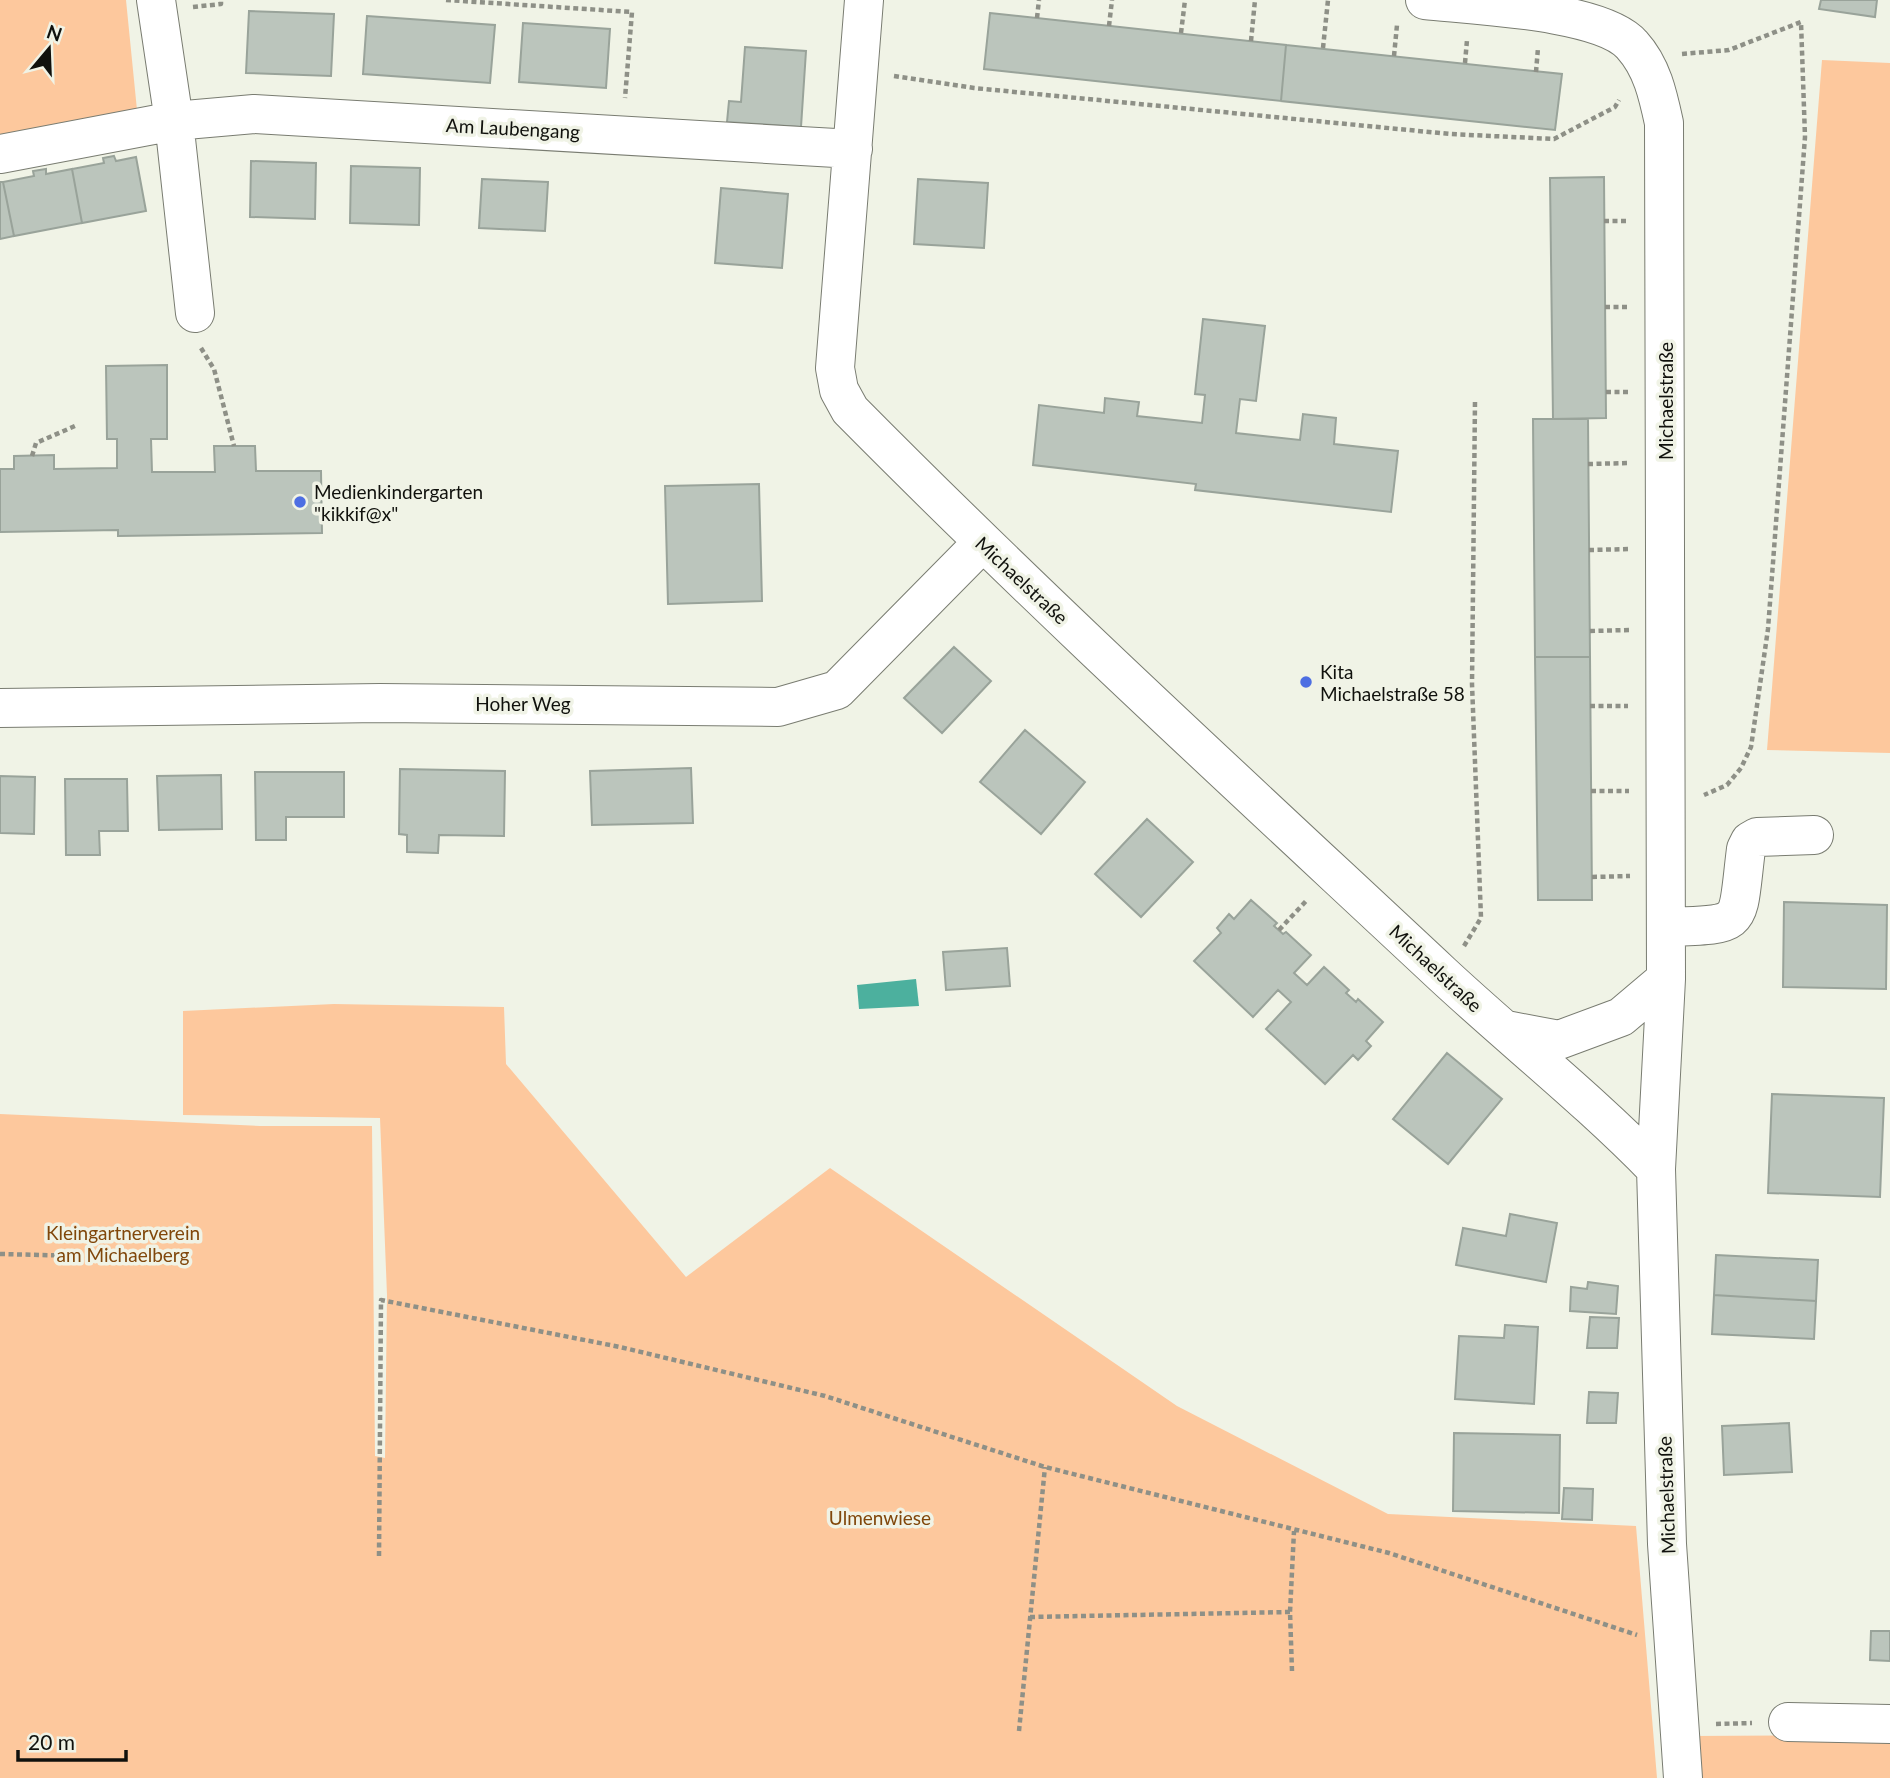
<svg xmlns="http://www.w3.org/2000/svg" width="1890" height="1778" font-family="Lato,sans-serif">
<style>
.green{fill:#fdc89d}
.water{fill:#4cb09e}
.building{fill:#bbc5bc;stroke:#99a39a;stroke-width:2}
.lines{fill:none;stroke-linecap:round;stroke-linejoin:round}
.minor-casing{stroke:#797c71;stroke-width:40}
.path{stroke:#8e9087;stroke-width:4.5;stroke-dasharray:5 3.5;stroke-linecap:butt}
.minor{stroke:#fff;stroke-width:38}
.poi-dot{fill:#4d6ee2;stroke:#f0f3e6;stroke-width:2.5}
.labels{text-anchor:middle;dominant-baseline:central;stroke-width:7;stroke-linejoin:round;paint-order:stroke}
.street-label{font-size:19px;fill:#10110d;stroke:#f0f3e6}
.poi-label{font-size:19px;fill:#10110d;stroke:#f0f3e6;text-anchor:start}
.park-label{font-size:19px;fill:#80470b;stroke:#f0f3e6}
</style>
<rect width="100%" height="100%" fill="#f0f3e6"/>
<path class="green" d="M0,0H126L137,110L0,137Z
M1822,60L1890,63V753L1767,750Z
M334,1004L504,1007L506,1064L686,1277L830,1168L1177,1406L1388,1514L1636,1526L1657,1778H0V1114L260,1126H372L375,1456L385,1458L387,1295L380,1118L183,1115V1011Z
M1890,1735V1778H1696L1692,1736Z"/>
<path class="water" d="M916,979L919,1006L859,1009L857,985Z"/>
<path class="building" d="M1821,0H1877L1875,17L1819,9Z
M249,11L334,14L331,76L246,73Z
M990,13L1286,45L1281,101L984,69Z
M367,16L495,25L490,83L363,74Z
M523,23L610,29L606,88L519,82Z
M1286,45L1562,74L1555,130L1281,101Z
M745,47L806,51L801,127L727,122L729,101L741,102Z
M114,156L116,161L136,157L146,211L82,223L72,169L104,163L103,158Z
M251,161L316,163L315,219L250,217Z
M351,166L420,168L419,225L350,223Z
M46,169V174L72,169L82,223L14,236L3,182L34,176L33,171Z
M1604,177L1606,418L1553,419L1550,178Z
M482,179L548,182L545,231L479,228Z
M918,179L988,183L984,248L914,244Z
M0,182H3L14,236L0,239Z
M721,188L788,194L782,268L715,263Z
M1203,319L1265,326L1256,401L1240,399L1236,433L1300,440L1303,414L1336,418L1334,444L1398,451L1391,512L1195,490L1196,484L1033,465L1039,405L1104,413L1105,398L1139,402L1137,416L1202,423L1205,395L1195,394Z
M167,365V439H151L152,472H215L214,446H255L256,471H321L322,533L118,536V530L0,532V469H14V456L54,455V469L117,468V439H107L106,366Z
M1533,419H1588L1590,657H1535Z
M759,484L762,601L668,604L665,486Z
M954,647L991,681L942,733L904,698Z
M1535,657H1590L1592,900H1538Z
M1025,730L1085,782L1041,834L980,782Z
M691,768L693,823L592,825L590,771Z
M400,769L505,771L504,836L439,835L438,853L407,852V835L399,834Z
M255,772H344V817H286V840H256Z
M221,775L222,829L159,830L157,776Z
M0,776L35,777L34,834L0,833Z
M65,779H127L128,831H99L100,855H66Z
M1147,819L1193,862L1141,917L1095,874Z
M1251,900L1277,923L1274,926L1283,934L1286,932L1311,955L1294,973L1307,985L1324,967L1349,990L1346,993L1356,1002L1358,999L1383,1022L1366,1041L1371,1046L1358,1060L1353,1055L1325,1084L1266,1029L1291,1002L1278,990L1253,1017L1194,961L1221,933L1217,928L1229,914L1234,919Z
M1784,902L1887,905L1886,989L1783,987Z
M1007,948L1010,986L946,990L943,952Z
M1447,1053L1502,1099L1448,1164L1393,1119Z
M1772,1094L1884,1098L1880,1197L1768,1193Z
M1510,1214L1557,1223L1546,1282L1456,1265L1463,1228L1506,1236Z
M1716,1255L1818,1260L1816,1301L1714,1295Z
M1588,1282L1618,1286L1616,1314L1570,1311L1571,1287L1587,1289Z
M1714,1295L1816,1301L1814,1339L1712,1334Z
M1590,1317L1619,1318L1617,1348H1587Z
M1505,1325L1538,1327L1534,1404L1455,1399L1459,1336L1504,1338Z
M1589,1392L1618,1393L1616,1423H1587Z
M1789,1423L1792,1472L1724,1475L1722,1426Z
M1454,1433L1560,1435L1559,1513L1453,1511Z
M1564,1488L1593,1489L1592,1520L1562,1519Z
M1871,1631H1890V1661L1870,1660Z"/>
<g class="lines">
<g class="minor-casing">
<path id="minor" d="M156,0L174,121L195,313
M864,0L835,368L839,390L850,410C1042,604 1243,788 1442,974C1513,1040 1589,1100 1656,1169
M1425,0C1471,5 1602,10 1632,45C1652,67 1658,95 1664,123L1666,979L1656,1169L1667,1544L1683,1778
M0,154L174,121L254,114L853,149
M0,708L380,703L778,707L837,690L982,543
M1666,927C1747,924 1736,928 1746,849L1750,841L1757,837L1814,835
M1506,1030L1559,1040L1621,1017L1666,979
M1788,1722L1890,1724"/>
</g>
<path class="path" d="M446,0L632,12L625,98
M193,7L221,4V0
M1037,18L1039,0
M1109,26L1112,0
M1181,33L1185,0
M1251,41L1255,0
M1323,48L1328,0
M1682,54L1729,50L1801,22L1805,137L1768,629L1751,747L1741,768L1727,785L1704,795
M1394,56L1397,25
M1465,63L1467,40
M1536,72L1538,48
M894,76L974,88L1450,134L1554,139L1615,107L1619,100
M1604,221H1628
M1605,307H1628
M201,348L214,369L234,446
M1606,392H1629
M32,456L36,443L75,426
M1588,464L1630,463
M1589,550L1630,549
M1590,631L1630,630
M1590,706H1628
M1591,791H1629
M1592,877L1630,876
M1279,930L1307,900
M1464,946L1481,918L1472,684L1475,401
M0,1254L164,1258
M379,1556L381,1300L620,1347L825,1396L1045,1467L1389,1553L1637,1635
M1030,1617L1290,1612
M1292,1671L1290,1612L1294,1531
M1716,1724L1752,1723
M1019,1731L1045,1467"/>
<use href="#minor" class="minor"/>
</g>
<g class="poi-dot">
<circle cx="300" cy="502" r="7"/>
<circle cx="1306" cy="682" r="7"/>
</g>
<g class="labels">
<g class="street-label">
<text transform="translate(513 128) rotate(3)">Am Laubengang</text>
<text transform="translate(1665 401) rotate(-90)">Michaelstraße</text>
<text transform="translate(1022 580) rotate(43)">Michaelstraße</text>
<text x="523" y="703">Hoher Weg</text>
<text transform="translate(1436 968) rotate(43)">Michaelstraße</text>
<text transform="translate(1666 1495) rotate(-92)">Michaelstraße</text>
</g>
<g class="poi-label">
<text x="314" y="491">Medienkindergarten<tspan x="314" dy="22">"kikkif@x"</tspan></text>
<text x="1320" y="671">Kita<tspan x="1320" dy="22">Michaelstraße 58</tspan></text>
</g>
<g class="park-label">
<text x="123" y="1232">Kleingartnerverein<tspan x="123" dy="22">am Michaelberg</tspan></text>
<text x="880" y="1517">Ulmenwiese</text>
</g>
</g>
<g transform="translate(49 49) rotate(19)" stroke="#f0f3e6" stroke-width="5" paint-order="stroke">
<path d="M0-5L12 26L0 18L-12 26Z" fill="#10110d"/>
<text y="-10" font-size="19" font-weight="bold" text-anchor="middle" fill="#10110d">N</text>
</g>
<path d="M18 1750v10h108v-10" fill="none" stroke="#10110d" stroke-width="3.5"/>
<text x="28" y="1750" font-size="21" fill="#10110d" stroke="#f0f3e6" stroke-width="5" paint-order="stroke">20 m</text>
</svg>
